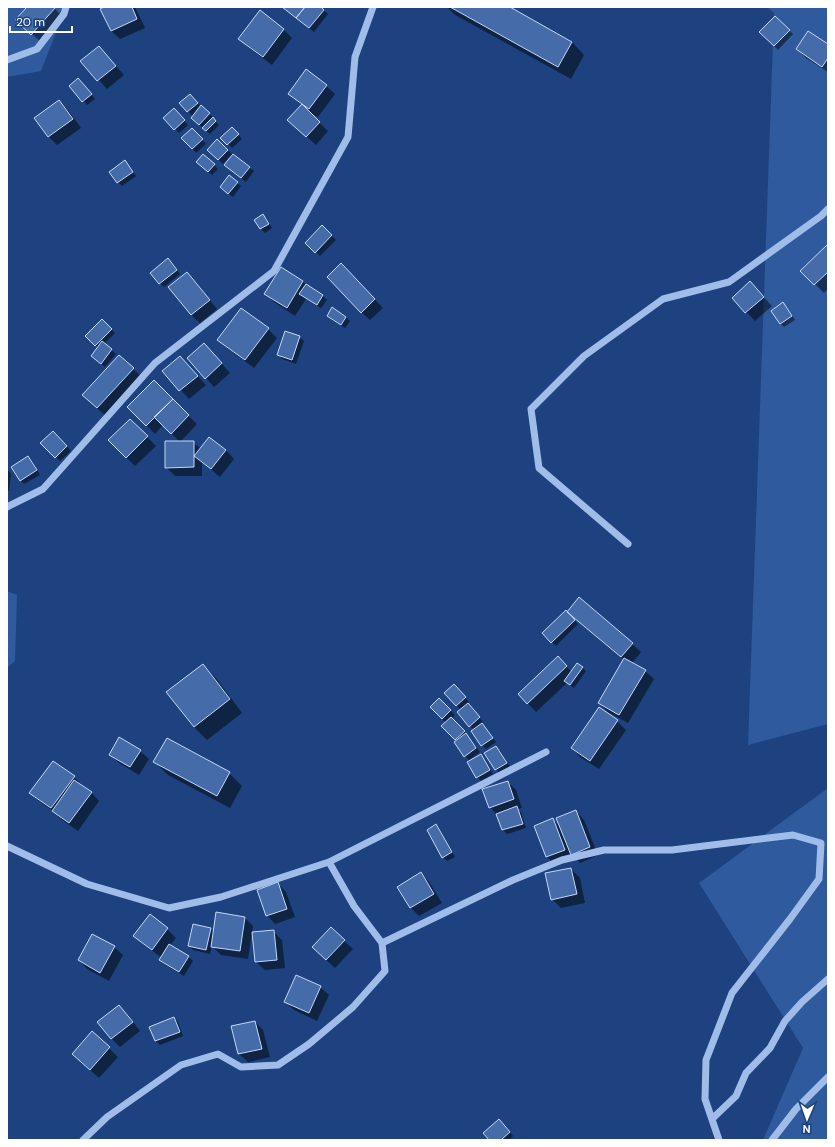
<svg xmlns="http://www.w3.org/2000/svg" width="835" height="1147" font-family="'DM Sans',sans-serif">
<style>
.green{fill:#2f5a9e}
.shadow{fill:#0007}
.building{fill:#456ba9;stroke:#c4d8f7}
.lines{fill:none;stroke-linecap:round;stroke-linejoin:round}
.minor{stroke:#a0bde9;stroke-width:7}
</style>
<rect width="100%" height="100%" fill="#1d427f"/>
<path class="green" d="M7,7H66L41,71L7,77Z
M767,7H828V724L748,745L774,13Z
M7,591L17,595L15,661L7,668Z
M828,788V1140H763L803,1048L699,883Z"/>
<path class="shadow" d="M28,7H53L63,17L41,42L25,28Z
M106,7H135L145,28L120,39L111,31L101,9Z
M282,7H320L328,14L314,32Z
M447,7H508L572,42L584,55L571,79L455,15Z
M260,12L284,30L292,38L272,65L248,47L240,39Z
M775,17L793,34L778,50L761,32Z
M828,45V72L806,58L797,49Z
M99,47L124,75L107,89L82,61Z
M82,84L95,99L87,105L70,86Z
M326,86L335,94L318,117L310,113V114L328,131L316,145L297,128L302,105L289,94Z
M190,95L201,107L213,117L212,118L219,125L210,134L196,122L193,117L181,103Z
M59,101L68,110L81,128L57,145L48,136Z
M174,110L188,125L179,133L165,118Z
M232,128L242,139L232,148L222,138Z
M192,129L206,144L196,153L183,138Z
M217,140L233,155L254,171L246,182L225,165L232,156L231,155L223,164L208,150Z
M125,162L136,176L122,186L118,182Z
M214,165L218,169L212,175L201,166Z
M237,183L241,186L233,197L225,191Z
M263,215L267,219L272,228L265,233L261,229L256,220Z
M322,227L336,240L320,256L307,243Z
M828,245V289L824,293L802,271Z
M172,263L180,274L164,287L160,283Z
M282,268L303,282L306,285L323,296L327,300L321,308L306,299L295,316L274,302L265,293Z
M186,273L195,282L217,309L200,323L191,315Z
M350,273L383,308L370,320L361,312Z
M758,291L772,306L755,321L733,298Z
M783,304L787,308L795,320L784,327L780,323Z
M241,309L268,329L277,338L254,368L227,348L219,340Z
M328,316L346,317L350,321L345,328L332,320Z
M102,320L115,333L104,344L116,354L105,367L96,360L98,348L87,336Z
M299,337L304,341L296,364L282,359L278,355Z
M212,353L230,373L214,387L206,378Z
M180,357L206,385L189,399L164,371Z
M133,369L142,377L106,416L92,404Z
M154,382L197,424L180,442L163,425L155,434L128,407Z
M130,420L156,446L135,466L109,440Z
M53,432L71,451L60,461L42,443Z
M193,442L201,449L226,450L234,459L220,477L202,462V476H175L166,467Z
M28,457L32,461L40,475L24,484L20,480Z
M7,469L11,474L9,491H7Z
M566,612L578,624L556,646L543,633Z
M577,620L632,644L641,652L632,663L645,671L654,679L628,723L608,712L599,703L624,660Z
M558,658L572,672L582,667L586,671L574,688L567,683L536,712L519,694Z
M203,665L216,678L242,713L207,740L194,727L168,692Z
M458,689L469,702L467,704L483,722L481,723L496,742L486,749L482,745L474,730L470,726L461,710L456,705Z
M439,699L455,715L451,718L468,735L467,736L480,752L469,760L465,756L457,741L443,726L446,723L431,707Z
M599,709L617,721L626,730L599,769L580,757L572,748Z
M496,747L500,751L510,767L500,773L496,769Z
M140,751L149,759L139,775L119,763L110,754Z
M480,755L484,759L493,774L481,781L477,777Z
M155,762L229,773L242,786L230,808L168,775Z
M74,777L82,785V786L91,792L99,801L78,831L62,820L53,811L39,801L30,792Z
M508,782L516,790L522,808L518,809L521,812L526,828L507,834L503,830L497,815L490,807Z
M576,811L584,820L598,855L580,863L572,854L556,865L547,857L535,826L553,820L561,827Z
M436,826L440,830L455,857L447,861L443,857Z
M571,869L580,878L585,903L561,908L552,899Z
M421,873L429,882L442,903L419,916L411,908Z
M278,884L286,892L295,917L275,924L267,915Z
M150,916L167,929L176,938L170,945L189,957L193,961L184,976L164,964L160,960L162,958L143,944L135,936Z
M245,918L253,926L248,959L221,955L212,946L210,954L193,950L189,946L194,925L211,929L214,933Z
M273,931L282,940L285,968L265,970L256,962Z
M344,941L353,949L335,968L322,956Z
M114,947L123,955L109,981L87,969L79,960Z
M320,987L329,995L317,1021L294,1010L285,1001Z
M119,1006L128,1015L140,1031L120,1047L111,1038Z
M174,1018L178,1022L183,1036L160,1045L156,1041L151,1027Z
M255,1022L263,1030L270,1057L248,1062L239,1054Z
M92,1032L118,1057L99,1078L81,1062Z
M503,1124L513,1136L509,1140H490Z"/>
<path class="building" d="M27,7H54L55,8L31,35L15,20Z
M104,7H132L137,19L111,31L100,9Z
M282,7H305L296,18Z
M305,7H321L324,10L309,28L296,18Z
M450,7H510L572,42L558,67Z
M260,10L284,29L263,57L238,39Z
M775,16L790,30L774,46L759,32Z
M808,31L828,44V58L822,67L796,49Z
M99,46L116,66L97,81L80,61Z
M306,69L327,85L309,109L288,94Z
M78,78L92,94L82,102L69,86Z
M190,94L198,103L187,112L179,103Z
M59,100L73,119L48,137L34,118Z
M302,104L320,122L306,137L287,120Z
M201,105L210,113L199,125L191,118Z
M174,108L185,120L174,130L163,118Z
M213,117L216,121L206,131L202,128Z
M232,127L239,134L227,145L220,138Z
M192,128L203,139L192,149L181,138Z
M217,139L228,150L218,160L207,150Z
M203,154L215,164L208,172L196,162Z
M233,154L250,167L241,178L224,165Z
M125,160L133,172L117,183L109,172Z
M229,175L238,182L228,194L220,187Z
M263,214L269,224L260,229L254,220Z
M322,225L332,235L315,253L305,243Z
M828,244V272L814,285L800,271Z
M168,258L177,270L159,284L150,273Z
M341,263L375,299L361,313L327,277Z
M281,267L303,281L287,308L264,294Z
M187,272L210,300L191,315L168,287Z
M750,281L764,297L745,313L732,298Z
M306,284L323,295L317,305L299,294Z
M783,302L792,316L780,324L771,311Z
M332,307L346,317L341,325L327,316Z
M241,308L269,328L245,360L217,340Z
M102,319L112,329L95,346L85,336Z
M285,331L300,336L292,360L277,355Z
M102,341L112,349L101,364L91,356Z
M204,343L222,363L205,379L187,358Z
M119,355L134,368L97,408L82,395Z
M180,356L198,376L179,391L162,371Z
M154,380L173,399L146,426L127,407Z
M173,399L189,415L171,434L154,417Z
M130,419L148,436L126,458L108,440Z
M53,431L67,446L55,458L40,443Z
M209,437L226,450L211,469L194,456Z
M165,441H194V467L165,468Z
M28,456L37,470L20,481L11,467Z
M579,597L633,643L621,657L567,612Z
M566,610L575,620L551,643L542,633Z
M558,656L567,666L527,704L518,694Z
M624,658L646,670L619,715L598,703Z
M577,663L583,667L570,685L564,681Z
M203,664L230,699L194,727L166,692Z
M454,684L466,697L456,706L444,693Z
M439,698L451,710L442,719L430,707Z
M468,703L480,717L469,727L457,712Z
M599,707L618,720L590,761L571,748Z
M451,717L465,731L455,740L441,726Z
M482,723L493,738L481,746L471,731Z
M466,733L476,748L464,757L454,742Z
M119,737L141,750L130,767L109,755Z
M167,738L230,772L217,796L153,762Z
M496,746L507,763L495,770L484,753Z
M481,754L490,770L476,778L467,762Z
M53,761L75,776L51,808L29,793Z
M74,780L92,792L69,823L52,811Z
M508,781L514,799L489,808L482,789Z
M517,806L523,824L502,830L496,814Z
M576,810L590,847L571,855L556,818Z
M553,818L565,850L546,857L534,826Z
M436,824L452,852L442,858L427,830Z
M571,868L577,894L551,900L545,873Z
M421,872L434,894L410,908L397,887Z
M278,882L287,909L266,916L257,890Z
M216,912L245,917L240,951L211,947Z
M150,914L168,928L152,950L133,936Z
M193,924L211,928L206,950L188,946Z
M331,927L345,940L326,960L312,947Z
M274,930L277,960L255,962L252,932Z
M92,934L115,946L100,973L78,960Z
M169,944L189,956L179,972L159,960Z
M296,975L321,986L309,1013L284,1002Z
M119,1005L133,1022L111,1039L97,1022Z
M174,1017L180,1032L155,1041L149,1027Z
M255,1021L262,1049L238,1054L231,1026Z
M92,1031L110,1047L90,1070L72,1054Z
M499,1119L510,1132L501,1140H489L483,1133Z"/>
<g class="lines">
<path class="minor" d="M7,60L37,49L64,14L66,7
M7,507L43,489L155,363L274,271L348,137L355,57L373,7
M628,544L539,468L531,409L584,356L663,299L729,282L821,216L828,209
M7,846L87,884L169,908L221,897L329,862L546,752
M382,943L513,880L562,860L604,850H672L793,835L821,843L819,879L790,919L732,993L706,1060L705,1099L719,1140
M712,1119L736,1096L746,1073L770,1048L785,1021L802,1002L828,979
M83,1140L107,1117L181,1065L218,1054L241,1067L278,1065L309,1044L353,1007L385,971L382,943L354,906L329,862
M772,1140L796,1109L828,1077"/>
</g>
<rect width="835" height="1147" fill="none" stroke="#ffffff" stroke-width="16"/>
<g transform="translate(807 1119) rotate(182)" stroke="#1d427f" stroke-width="3" paint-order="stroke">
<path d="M0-3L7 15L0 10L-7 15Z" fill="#ffffff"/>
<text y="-6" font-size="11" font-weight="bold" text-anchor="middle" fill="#ffffff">N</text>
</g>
<path d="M10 26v6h62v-6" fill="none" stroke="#ffffff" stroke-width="2"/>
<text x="16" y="26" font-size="12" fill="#ffffff" stroke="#1d427f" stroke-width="3" paint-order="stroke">20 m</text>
</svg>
